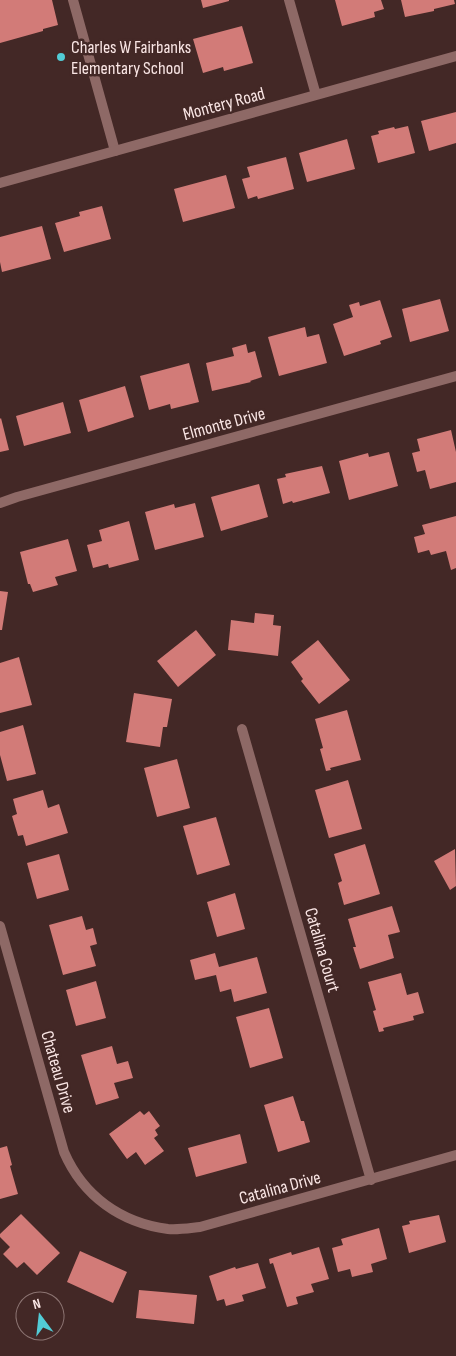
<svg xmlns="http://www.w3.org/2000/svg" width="456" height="1356" font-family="'Sofia Sans Condensed',sans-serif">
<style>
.building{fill:#d27b78}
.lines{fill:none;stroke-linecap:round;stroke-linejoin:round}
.lane{stroke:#8e6966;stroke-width:10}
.street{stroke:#8e6966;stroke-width:10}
.poi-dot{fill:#52ccd6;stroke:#432826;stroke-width:2}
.labels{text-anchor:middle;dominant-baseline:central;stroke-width:5;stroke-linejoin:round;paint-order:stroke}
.poi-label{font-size:18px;fill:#fae6e5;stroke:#432826;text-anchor:start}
.street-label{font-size:18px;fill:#fae6e5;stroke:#432826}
</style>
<rect width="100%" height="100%" fill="#432826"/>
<path class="building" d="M0,0H52L58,25L43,29V31L0,43Z
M201,0H229V1L203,8Z
M335,0H381L384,9L374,12L375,17L342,26Z
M401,0H454L455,4L434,9V11L405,17Z
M242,26L253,63L224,71L223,67L203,73L193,39Z
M456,112V143L429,151L421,121Z
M408,126L415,153L378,163L371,136L379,134L378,131L394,127L395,129Z
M347,139L355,169L307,182L299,153Z
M286,157L294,189L258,199L257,196L248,199L242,179L250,177L247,167Z
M226,175L235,208L183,222L174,189Z
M102,206L111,239L64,252L55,223L80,216L79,212Z
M42,226L51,259L2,272L0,262V237Z
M440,299L449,331L410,342L402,309Z
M380,300L392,337L380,341L381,344L344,356L333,324L353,317L349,305L359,302L360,306Z
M305,327L307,337L319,334L327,363L279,376L268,337Z
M246,344L248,353L255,351L262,377L250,381L251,382L212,391L206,363L234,356L232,348Z
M189,363L199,402L171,409L170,404L149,410L140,376Z
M125,386L134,417L88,432L79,400Z
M63,402L71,433L24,446L16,416Z
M1,418L9,450L0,452V419Z
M451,430L456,452V482L430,489L425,470L417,472L412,453L420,451L417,439Z
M389,452L398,486L349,500L339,461L368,453L369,457Z
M322,466L330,493L293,503L292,501L283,504L277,479L286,477L285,474Z
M259,484L268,517L221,531L211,497Z
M195,503L204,537L155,550L145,512L174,504L175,508Z
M456,516V568L451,570L446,551L431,555L429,550L418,553L414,537L425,534L422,525Z
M129,521L139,560L109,568L108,564L93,568L87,545L102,541L99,530Z
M68,539L77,571L55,577L58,585L33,592L30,584H28L20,552Z
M0,591L8,592L2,630H0Z
M255,613L274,615L273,625L281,626L278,656L228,650L231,620L254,623Z
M196,630L216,655L178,687L157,661Z
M318,640L350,680L319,704L301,681L303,679L291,662Z
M19,657L32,705L0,713V663Z
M134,693L172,699L167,727H163L160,747L126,742Z
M347,710L361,760L330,768L331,770L326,771L320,749L323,748L315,719Z
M23,725L36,774L7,781L0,755V732Z
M177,759L190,808L157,817L144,768Z
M348,780L362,829L329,838L315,790Z
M43,790L48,808L59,804L68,833L26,846L23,835L18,836L12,816L17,814L13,799Z
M216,817L230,865L197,875L183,826Z
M365,844L380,894L344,905L338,883L342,881L334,854Z
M455,849L456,886L450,890L434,861Z
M59,854L69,890L37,899L27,863Z
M235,893L245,929L217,937L207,902Z
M392,906L400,932L388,935L394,958L360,969L353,947H356L348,919Z
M82,916L86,930L93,928L97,944L90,946L96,966L63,975L49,925Z
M215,953L219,967L257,957L267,993L234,1002L231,989L220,992L216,975L195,980L190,960Z
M401,973L407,995L418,992L424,1013L413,1016L414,1020L383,1028L384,1031L379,1032L373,1011L376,1010L368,982Z
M96,981L106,1018L76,1026L66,990Z
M269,1008L283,1058L250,1068L236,1017Z
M112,1046L117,1064L128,1061L133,1078L114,1083L119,1098L96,1105L81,1055Z
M293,1096L301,1121H304L310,1142L278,1152L264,1105Z
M140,1111L144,1115L149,1111L160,1126L155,1130L158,1135L154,1138L164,1151L145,1165L136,1152L127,1159L109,1134Z
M240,1134L247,1163L196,1177L188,1148Z
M7,1146L12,1165L10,1166L18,1194L0,1199V1148Z
M21,1214L60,1253L37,1275L24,1262L17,1268L3,1254L10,1247L0,1237V1234Z
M439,1215L446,1242L409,1253L402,1226L410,1224L409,1221Z
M379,1228L387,1259L371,1264L373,1272L352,1277L350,1269L338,1272L332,1248L343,1245L341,1239Z
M319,1247L329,1279L311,1284L314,1292L296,1297L298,1304L287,1307L273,1263L270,1264L269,1259L291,1252L292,1255Z
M80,1251L127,1272L113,1303L67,1282Z
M258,1263L266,1288L242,1295L244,1301L226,1306L224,1299L217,1301L209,1276L235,1267L236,1269Z
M139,1290L197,1295L194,1324L136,1318Z"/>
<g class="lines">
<path class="lane" d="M73,0L115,151"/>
<path class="street" d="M289,0L316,95
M0,183L456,56
M0,503L17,497L456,376
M242,729L371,1180
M0,926L64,1152C83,1196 121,1223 168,1229C178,1230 190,1228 200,1227L456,1155"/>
</g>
<circle class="poi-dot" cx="61" cy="57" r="5"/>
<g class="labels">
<g class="poi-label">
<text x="71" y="47">Charles W Fairbanks<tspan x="71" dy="21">Elementary School</tspan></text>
</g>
<g class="street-label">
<text transform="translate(224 104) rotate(-15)">Montery Road</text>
<text transform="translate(224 424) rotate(-15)">Elmonte Drive</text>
<text transform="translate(322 950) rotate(74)">Catalina Court</text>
<text transform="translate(58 1072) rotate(74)">Chateau Drive</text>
<text transform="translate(280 1188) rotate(-15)">Catalina Drive</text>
</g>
</g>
<g transform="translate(40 1316) rotate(345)"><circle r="24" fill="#432826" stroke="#8c7472"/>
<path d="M0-4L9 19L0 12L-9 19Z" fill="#52ccd6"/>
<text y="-8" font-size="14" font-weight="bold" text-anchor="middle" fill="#fae6e5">N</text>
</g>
</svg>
